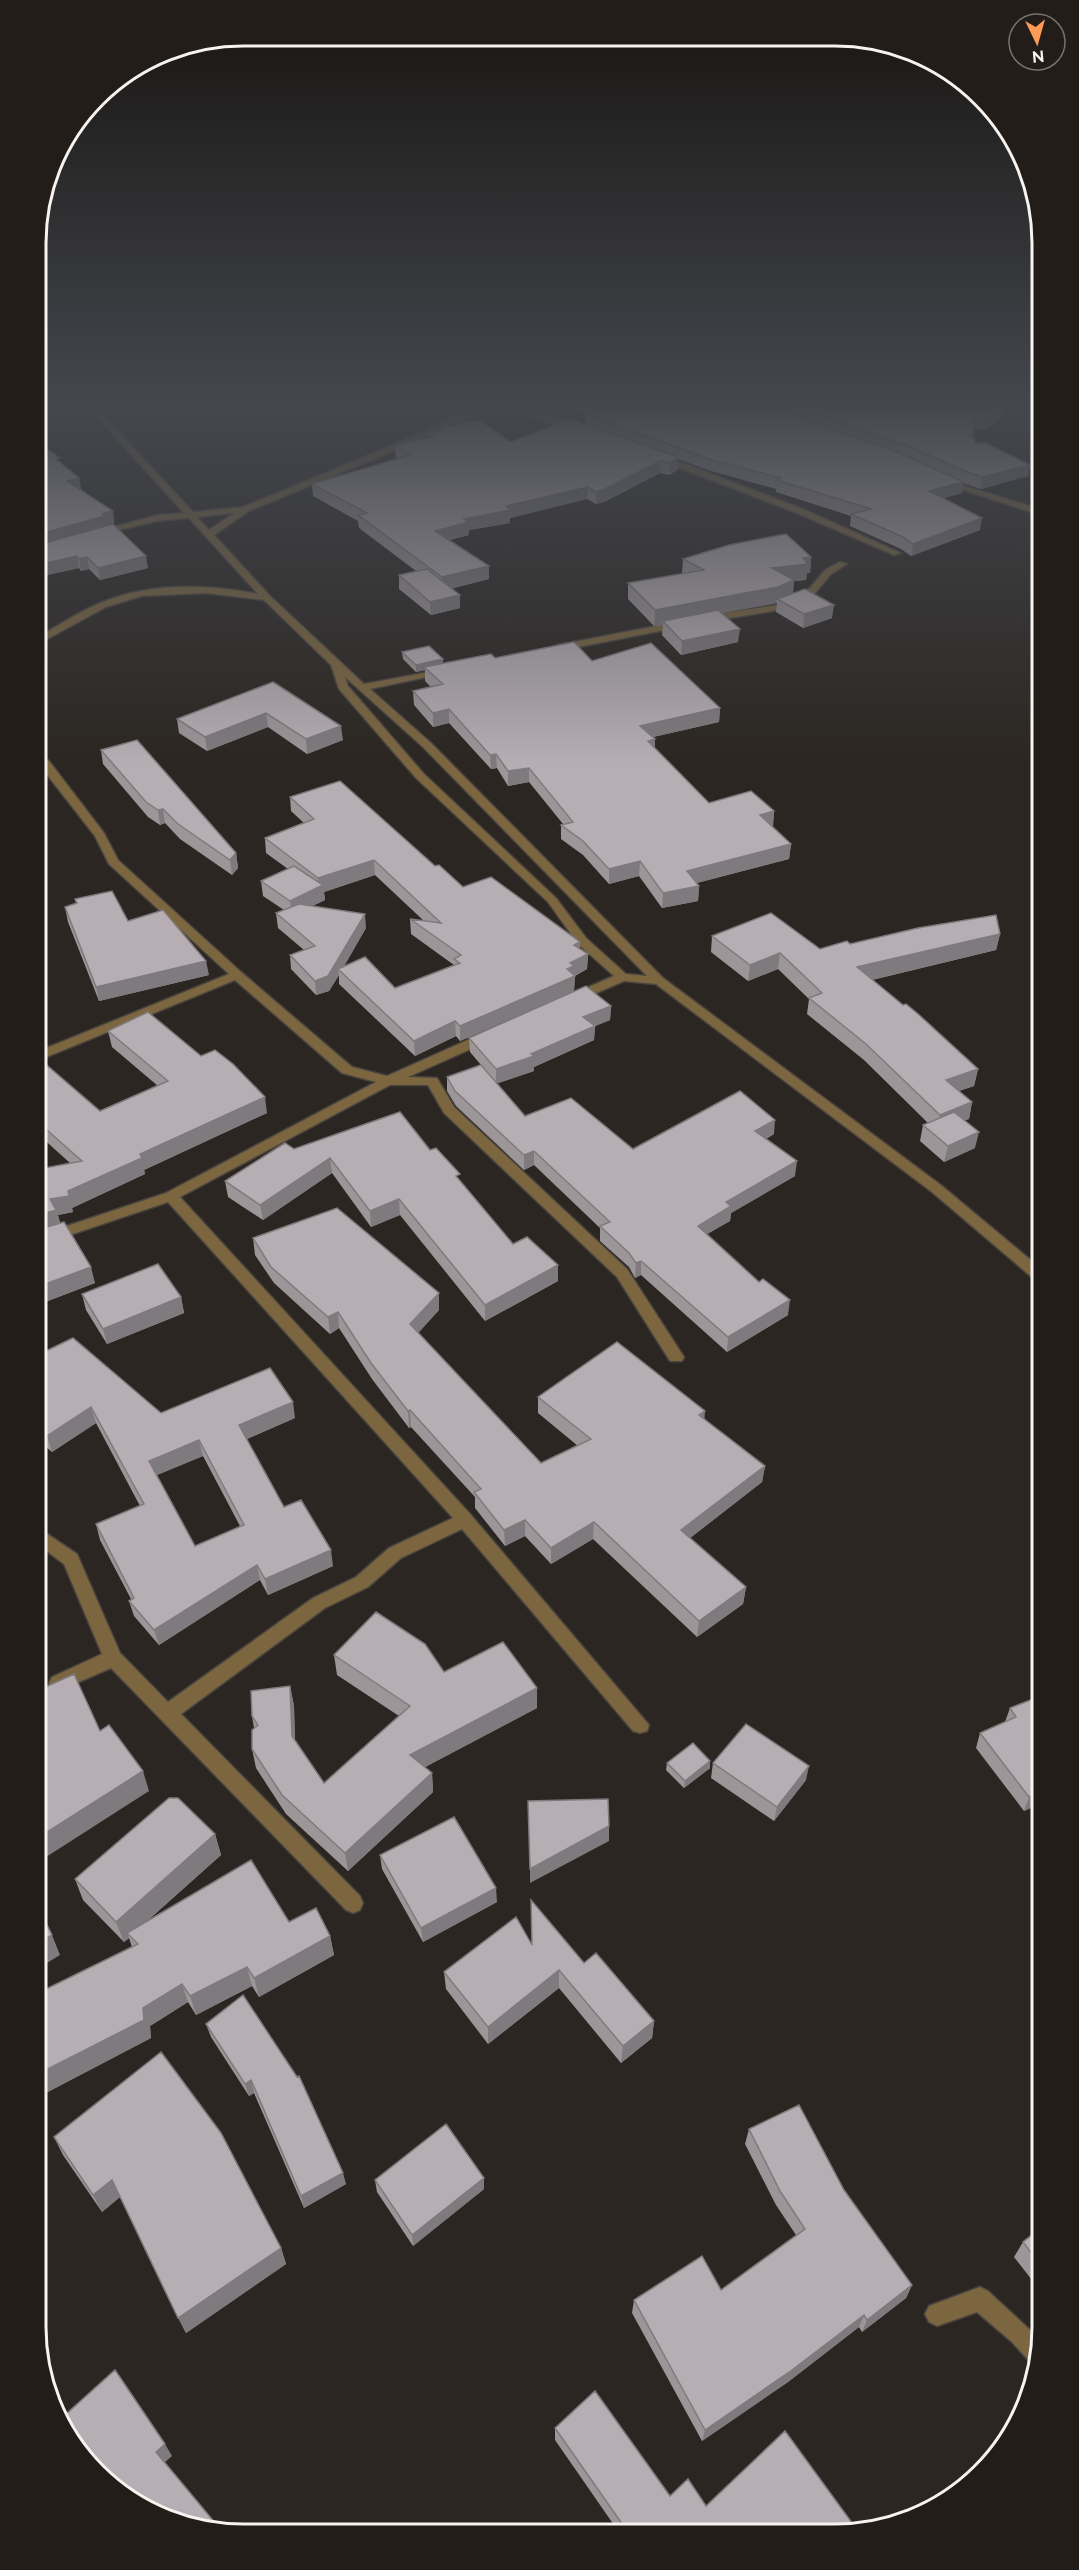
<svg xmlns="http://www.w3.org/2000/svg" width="1079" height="2570" font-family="Raleway,sans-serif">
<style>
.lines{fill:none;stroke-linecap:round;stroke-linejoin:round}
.minor-casing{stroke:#48433e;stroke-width:3}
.minor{fill:#7c6640;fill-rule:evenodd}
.wall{fill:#9d9699;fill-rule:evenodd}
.shaded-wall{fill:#7f7a7d}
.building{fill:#b6aeb2;stroke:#7f7a7d;stroke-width:1.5;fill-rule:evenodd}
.rim{fill:none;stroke:#f7f3f0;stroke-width:3}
</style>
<rect width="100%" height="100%" fill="#2b2621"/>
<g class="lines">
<g class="minor-casing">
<path id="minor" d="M87,406H95L193,512L243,507L400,442L446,420L480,410L520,406L580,427V431H574L510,409L481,414L452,424L406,446L249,511L214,535L270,596L364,684L446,669V673L370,689L431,743L663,978L942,1186L1039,1267V1280L1034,1279L932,1192L656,984L624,981L578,1001H570L568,998L570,995L614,976L578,944L548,902L416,778L339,689L331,665L264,600L206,593L142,596L106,607L38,644V637C58,626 77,613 98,604C148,582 206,584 258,594L189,518L157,521L95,536V532L157,515L184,513ZM234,513L209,530L197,517ZM345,677L423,747L647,976L626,974L586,938L556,898L424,774L348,686Z
M656,455H662L805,510L901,553L894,555L799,514L656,459Z
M942,479L1037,508V514L942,483Z
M840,562L847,564L831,574L816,592L803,601L779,610L705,622L700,619L705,616L777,605L797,597L810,588L825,570Z
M682,621L687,624L685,626L558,651L553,648L558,645Z
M38,754L49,761L104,833L118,860L241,972L352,1067L387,1076L481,1034H491L492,1037L491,1040L408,1077L437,1078L454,1107L627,1269L684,1357L682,1361H670L617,1277L444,1113L428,1085H390L180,1197L471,1515L649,1725L647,1731L640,1733L633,1731L462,1529L401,1558L368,1587L325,1608L181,1714L360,1896L363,1903L360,1910L353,1913L346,1910L111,1668L58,1691L52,1689L49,1683L52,1677L102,1654L64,1564L40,1546V1529L77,1554L120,1653L168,1702L313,1598L356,1577L389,1548L453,1518L168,1202L40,1245V1235L166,1193L376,1082L342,1073L235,980L39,1060V1051L229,974L109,864L95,836L38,763Z
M980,2287L988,2291L1042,2341L1036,2366L1031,2363L1012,2342L977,2312L937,2326L929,2322L925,2314L929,2306Z"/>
</g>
<use href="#minor" class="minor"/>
</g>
<path class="wall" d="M572,406H1007L1005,415L988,428L974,430L973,437L975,443L1030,465L1028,476L981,489L963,483L962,493L944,498L980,530L911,556L901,549L850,526L851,516L776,492V489L711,471L678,459V469L670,475L660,473L604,502L596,504L587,499L510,518V523L469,530V535L450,540L489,579L452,588L460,608L431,615L399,589V575L416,571L359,528L358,521L313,496L312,484L397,459L396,458L395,445L429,438V433L441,430V428L511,442L585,424V414L572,410Z
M37,442L79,478L81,490H80L113,511L114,523L106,525V526L148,568L100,580L89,569L81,571L79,568L38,577Z
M811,557L810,573H807L806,580L794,581L793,593L832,618L803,628L776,612L777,603L721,613L738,642L681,655L662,635L663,625L654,626L628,599V583L682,574L683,559Z
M402,652L443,663L495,658L592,661L720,708L719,722L653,737L655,748L709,803L774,811L773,826H772L791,844L789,859L696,883L699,886L698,901L662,908L639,876L609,884L583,855L561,839V825L563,824L529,782L508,786L497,768L491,769L449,723L433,727L414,705L413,691L431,687L425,681V670L416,672L403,659Z
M273,682L343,740L307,754L268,727L207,751L179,733L177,719Z
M101,750L236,853L238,868L232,875L180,839L165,823L160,825L148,817L103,764Z
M290,797L435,866L463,887L580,942V949L588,954L587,969L575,976L574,991L460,1041L456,1036L415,1056L339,984V975L329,991L316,995L291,969L290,955L304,950L278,928L276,913L284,910L263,896L261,881L288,869L266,853L265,838L304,823L291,811ZM375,875L424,921L410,919L411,934L454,965L395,988L343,967L366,928L312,906L325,900L324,892Z
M75,899L128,921L209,975L99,1001L68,922L65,907L76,904Z
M1000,934L996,950L872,980L978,1069L974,1086L959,1091L972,1102L969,1119L964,1120L975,1148L944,1162L920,1141L923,1125L928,1123L864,1060L807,1014L809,999L778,969L748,981L711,952L712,936L820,949L850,944Z
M611,1006L610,1020L595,1026L594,1040L534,1067V1071L497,1083L525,1116L633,1149L774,1134L766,1139L795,1176L731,1213L730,1221L707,1234L788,1315L727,1352L641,1275L635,1278L629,1267L600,1241V1228L534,1165L524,1170L456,1106L447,1091V1077L481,1065L470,1052L469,1038Z
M108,1031L267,1113L144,1170L145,1174L72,1208L73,1212L58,1215L60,1223L95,1283L40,1304L39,1169L70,1163L39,1135V1064L100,1111L158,1086L112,1047Z
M294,1149L430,1150L460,1181L513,1244L558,1265V1281L485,1321L400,1215L371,1227L332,1173L263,1220L228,1197L225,1181Z
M253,1238L439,1293V1310L418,1333L541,1463L578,1446L538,1413V1397L704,1419L765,1466L762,1482L690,1538L746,1587L743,1604L697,1637L593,1539L551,1564L525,1536L505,1546L475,1508V1497L411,1427L409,1428L372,1379L339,1328L330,1334L274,1283L255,1255Z
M82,1294L181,1297L184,1313L107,1344L86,1310Z
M40,1336L46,1351L161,1413L295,1418L247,1439L284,1507L333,1566L268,1595L260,1580L159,1645L134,1616L129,1601L131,1599L100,1540L96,1524L140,1506L96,1423L52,1452L40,1442ZM203,1456L240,1526L195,1546L157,1475Z
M334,1655L444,1672L537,1708L425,1767L432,1773L433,1792L348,1871L286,1814L256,1768L252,1749L254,1728L252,1716L290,1686L294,1706L295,1740L324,1783L399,1716L337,1675Z
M1041,1696V1803L1024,1811L976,1748L980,1733L1005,1722L1010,1708Z
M710,1761V1768L684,1788L666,1770L667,1763Z
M713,1763L806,1780L774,1821L711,1778Z
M215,1834L221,1855L145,1923L289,1922L330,1936L334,1955L259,1997L252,1986L196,2015L188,2002L150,2026L151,2038L42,2095V1991L132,1947L129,1938L124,1942L83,1900L75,1879Z
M380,1855L497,1902L423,1942L382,1869Z
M532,1944L584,1963L654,2021L652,2038L621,2063L559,1988L488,2044L446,1989L444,1972Z
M206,2024L346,2184L304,2208L254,2093L249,2096L211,2037Z
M749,2129L844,2190L912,2285L906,2298L862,2332L859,2327L788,2382L702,2441L632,2313L634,2300L721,2290L796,2235L776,2205L745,2144Z
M54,2137L281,2248L286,2264L186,2333L120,2197L102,2212L63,2155Z
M375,2180L484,2189L413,2246L377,2192Z
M1042,2227V2293L1014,2257L1023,2242Z
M555,2428L670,2496L706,2506L854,2527L616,2528L555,2440Z"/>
<path class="shaded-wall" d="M1004,406H1007L1005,415L988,428L972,430L974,419Z
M974,431L972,442L968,435Z
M678,457V469L670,475V463Z
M660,461V473L604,502L596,504V492Z
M1030,465L1028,476L981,489L982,477Z
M79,478L81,490L69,493L67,481Z
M964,482L962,493L927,502L929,491Z
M588,487L587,499L510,518V523L469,530V535L436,543L435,531L464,519L506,506Z
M113,511L114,523L106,525V528L37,548V535Z
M982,518L980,530L911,556L913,544Z
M77,556L79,568L38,577L37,565Z
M146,556L148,568L100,580L98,568Z
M87,557L89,569L81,571L79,559Z
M811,557L810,573H807L806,580L794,581L792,596L777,599L776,603L666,624L663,621V625L654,626L655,610L772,568L803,558Z
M489,566V579L443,591L442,577Z
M460,595V608L431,615L430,602Z
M834,605L832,618L803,628L804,614Z
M740,629L738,642L681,655L682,641Z
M443,659V667H424L425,670L416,672V665Z
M720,708L719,722L640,740V726Z
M449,709V723L433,727V713Z
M266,713L268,727L207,751L205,737Z
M341,726L343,740L307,754L306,739Z
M655,739V753L648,741Z
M496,754L497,768L491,769L490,755Z
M529,768V782L508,786V771Z
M163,809L165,823L160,825L158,810Z
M774,811L773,826L759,830L760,815Z
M791,844L789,859L686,886L687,871Z
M236,853L238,868L232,875L230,860Z
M374,860L375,875L324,892L325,900L292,916L290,901L319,887L318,878Z
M640,861L639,876L609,884V869Z
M699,886L698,901L662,908L663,893Z
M365,914L366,928L341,972L338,969L339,975L329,991L316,995L315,981Z
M1000,934L996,950L855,984L857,967Z
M580,942V957L574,945Z
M780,953L778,969L748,981L750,965Z
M588,954L587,969L574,976H575L574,991L460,1041V1026L567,969L570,963Z
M206,961L209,975L99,1001L96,987Z
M611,1006L610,1020L595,1026L594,1040L534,1067V1071L496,1084V1069L531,1054L583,1017Z
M455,1021L456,1036L415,1056L414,1041Z
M978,1069L974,1086L942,1096L946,1080Z
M265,1097L267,1113L144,1170L145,1174L72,1208L73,1212L58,1215L61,1226L40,1233L39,1215L50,1199L68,1191L140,1154Z
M972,1102L969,1119L937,1132L940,1115Z
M775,1120L774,1134L753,1145L755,1131Z
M979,1132L975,1148L944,1162L948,1146Z
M534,1151V1165L524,1170V1155Z
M330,1158L332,1173L263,1220L260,1205Z
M797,1161L795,1176L731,1213L730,1221L697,1240L698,1226L726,1202Z
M399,1199L400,1215L371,1227L370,1211Z
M641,1261V1275L635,1278L636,1263Z
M558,1265V1281L485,1321V1305Z
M91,1267L95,1283L40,1304V1286Z
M439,1293V1310L411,1341L410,1324Z
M181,1297L184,1313L107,1344L103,1329Z
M790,1300L788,1315L727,1352L728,1337Z
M338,1312L339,1328L330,1334L328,1317Z
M293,1402L295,1418L242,1441L239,1425Z
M91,1407L96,1423L52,1452L47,1436Z
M410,1410L411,1427L409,1428L408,1411Z
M705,1411L704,1427L699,1415Z
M199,1440L203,1456L152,1477L149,1461Z
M765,1466L762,1482L680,1546L681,1530Z
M525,1520V1536L505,1546L504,1530Z
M594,1522L593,1539L551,1564V1548Z
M331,1550L333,1566L268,1595L265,1579Z
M257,1565L260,1580L159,1645L154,1630Z
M746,1587L743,1604L697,1637L699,1621Z
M290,1686L294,1706L295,1755L292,1736Z
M537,1688V1708L412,1774L410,1755Z
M710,1761V1768L684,1788L685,1781Z
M809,1766L806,1780L774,1821L777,1807Z
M143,1771L149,1791L43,1859L41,1855V1836Z
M432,1773L433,1792L348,1871L345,1853Z
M1041,1791V1803L1024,1811L1029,1797Z
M609,1826V1841L530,1883V1869Z
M215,1834L221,1855L130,1936L127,1933L129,1938L124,1942L116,1922Z
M496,1888L497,1902L423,1942L421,1928Z
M52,1935L60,1955L42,1966V1941Z
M330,1936L334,1955L259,1997L254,1978Z
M247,1967L252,1986L196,2015L190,1996Z
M559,1970V1988L488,2044V2027Z
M182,1984L188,2002L150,2026L151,2038L42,2095V2072Z
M654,2021L652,2038L621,2063L623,2046Z
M251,2080L254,2093L249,2096L245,2084Z
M343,2173L346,2184L304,2208L301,2196Z
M484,2178V2189L413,2246L412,2235Z
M112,2180L120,2197L102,2212L93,2195Z
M281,2248L286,2264L186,2333L178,2318Z
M912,2285L906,2298L862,2332L867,2320Z
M864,2315L859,2327L788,2382L702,2441L705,2430Z
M165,2444L172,2456L163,2464L156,2452Z"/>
<path class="building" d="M596,406H767L897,452L964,482L929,491L982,518L913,544L903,537L851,514L871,509L777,480L781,478L712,460L585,414L601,407Z
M794,406H1004L990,417L974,419V431L968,435L974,438L975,443H986L1030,465L982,477L967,472L904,444Z
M570,419L678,457L670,463L660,461L605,489L596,492L588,487L506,506L510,510L464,519L469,522L435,531L489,566L442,577L358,515L367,513L312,484L410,455L395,445L433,437L429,433L444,430L441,428L479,420L511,442Z
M37,442L60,458L56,459L79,478L67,481L113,511L102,514L104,516L37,535Z
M113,524L146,556L98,568L87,557L79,559L77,556L37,565V545Z
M786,534L811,557L803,558L808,564L772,568L794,580L778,587L655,610L628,583L704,570L683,559L729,545Z
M427,569L460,595L430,602L399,575Z
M805,589L834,605L804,614L777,599Z
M718,610L740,629L682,641L663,621Z
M574,642L592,661L651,643L720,708L640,726L655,739L648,741L709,803L751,791L774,811L760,815L791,844L687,871L699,886L663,893L640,861L609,869L583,841L561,825L573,822L529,768L508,771L496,754L490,755L449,709L433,713L413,691L443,684L424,667L491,654L495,658Z
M429,646L443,659L416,665L402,652Z
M273,682L341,726L306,739L266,713L205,737L177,719Z
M137,740L236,853L230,860L178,824L163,809L158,810L146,802L101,750Z
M340,781L435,866L439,865L463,887L491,877L580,942L574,945L588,954L570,963L574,966L567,969L575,976L460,1026L455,1021L414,1041L338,969L365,957L395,988L460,963L454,959L461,955L410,919L441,923L374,860L318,878L265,838L314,819L290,797Z
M294,866L323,885L290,901L261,881Z
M112,891L128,921L163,910L206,961L96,987L65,907L77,903L75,899Z
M299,904L365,914L328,976L315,981L290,955L315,946L276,913Z
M771,913L820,949L847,941L850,944L918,928L996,915L1000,934L857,967L903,1005L906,1004L917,1013L978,1069L946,1080L972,1102L940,1115L866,1044L809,998L822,993L780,953L750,965L712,936Z
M586,986L611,1006L583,1017L595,1026L531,1054L534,1056L496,1069L469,1038Z
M148,1012L201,1056L215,1050L233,1064L265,1097L140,1154L142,1158L68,1191L69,1196L50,1199L56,1210L39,1215V1169L82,1161L39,1123V1064L43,1062L100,1111L168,1081L108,1031Z
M481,1065L525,1116L571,1098L633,1149L740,1091L775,1120L755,1131L797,1161L726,1202L731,1206L698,1226L759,1282L763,1279L790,1300L728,1337L641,1261L636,1263L629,1253L600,1226L610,1222L534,1151L524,1155L455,1091L447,1077Z
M400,1112L430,1150L436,1148L460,1174L456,1176L513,1244L527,1237L558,1265L485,1305L399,1199L370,1211L330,1158L260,1205L225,1181L285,1143L294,1149Z
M954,1112L979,1132L948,1146L923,1125Z
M337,1208L439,1293L410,1324L541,1463L591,1439L538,1397L617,1342L705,1411L699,1415L765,1466L681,1530L746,1587L699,1621L594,1522L551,1548L525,1520L504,1530L474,1492L481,1489L410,1410L408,1411L371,1363L338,1312L328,1317L271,1267L253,1238Z
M64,1222L91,1267L40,1286V1246L43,1245L40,1240V1229Z
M158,1264L181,1297L103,1329L82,1294Z
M40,1336L46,1351L73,1338L161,1413L270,1368L293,1402L239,1425L284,1507L301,1500L331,1550L265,1579L257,1565L154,1630L129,1601L134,1598L96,1524L144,1504L91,1407L47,1436L40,1430ZM199,1440L244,1525L195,1546L149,1461Z
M376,1612L425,1644L444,1672L503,1642L537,1688L410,1755L432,1773L345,1853L282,1795L252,1749V1730L258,1725L252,1716L251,1691L290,1686L292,1736L324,1783L410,1706L334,1655Z
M74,1674L100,1731L109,1725L143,1771L41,1836V1689Z
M1041,1696V1791L1029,1797L980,1733L1016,1717L1010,1708Z
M746,1724L809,1766L777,1807L713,1763Z
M693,1743L710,1761L685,1781L667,1763Z
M169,1798H178L215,1834L116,1922L75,1879Z
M608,1799L609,1826L530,1869L528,1801Z
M454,1817L496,1888L421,1928L380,1855Z
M251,1860L289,1922L316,1908L330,1936L254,1978L247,1967L190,1996L182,1984L143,2008L144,2020L42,2072V1991L138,1944L127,1933Z
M531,1900L584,1963L596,1953L654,2021L623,2046L559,1970L488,2027L444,1972L516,1917L532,1945Z
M42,1915L52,1935L42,1941Z
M243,1995L297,2077L299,2076L343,2173L301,2196L251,2080L245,2084L206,2024Z
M161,2052L221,2133L281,2248L178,2318L112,2180L93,2195L54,2137Z
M799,2105L844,2190L912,2285L867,2320L864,2315L792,2370L705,2430L634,2300L702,2256L721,2290L805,2229L780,2191L749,2129Z
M446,2124L484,2178L412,2235L375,2180Z
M1042,2227V2267L1023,2242Z
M115,2370L165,2444L156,2452L221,2530H204L152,2512L97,2473L64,2416Z
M595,2391L670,2496L688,2479L706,2506L785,2431L855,2527L625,2528L555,2428Z"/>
<linearGradient id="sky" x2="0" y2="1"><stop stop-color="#181512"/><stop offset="0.53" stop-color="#44474e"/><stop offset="1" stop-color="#44474e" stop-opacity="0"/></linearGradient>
<rect width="1079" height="766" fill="url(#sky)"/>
<path d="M0 0H1079V2570H0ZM243 46H835A197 197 0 0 1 1032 243V2327A197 197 0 0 1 835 2524H243A197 197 0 0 1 46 2327V243A197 197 0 0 1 243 46Z" fill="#221d18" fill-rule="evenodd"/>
<path class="rim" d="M243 46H835A197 197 0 0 1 1032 243V2327A197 197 0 0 1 835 2524H243A197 197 0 0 1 46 2327V243A197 197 0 0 1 243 46Z"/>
<g transform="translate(1037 42) rotate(175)"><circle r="28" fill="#221d18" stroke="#77736e" stroke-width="1.5"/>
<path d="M0-4.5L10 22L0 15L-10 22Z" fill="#fe9c57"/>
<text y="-9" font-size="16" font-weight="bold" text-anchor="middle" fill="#f7f3f0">N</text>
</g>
</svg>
